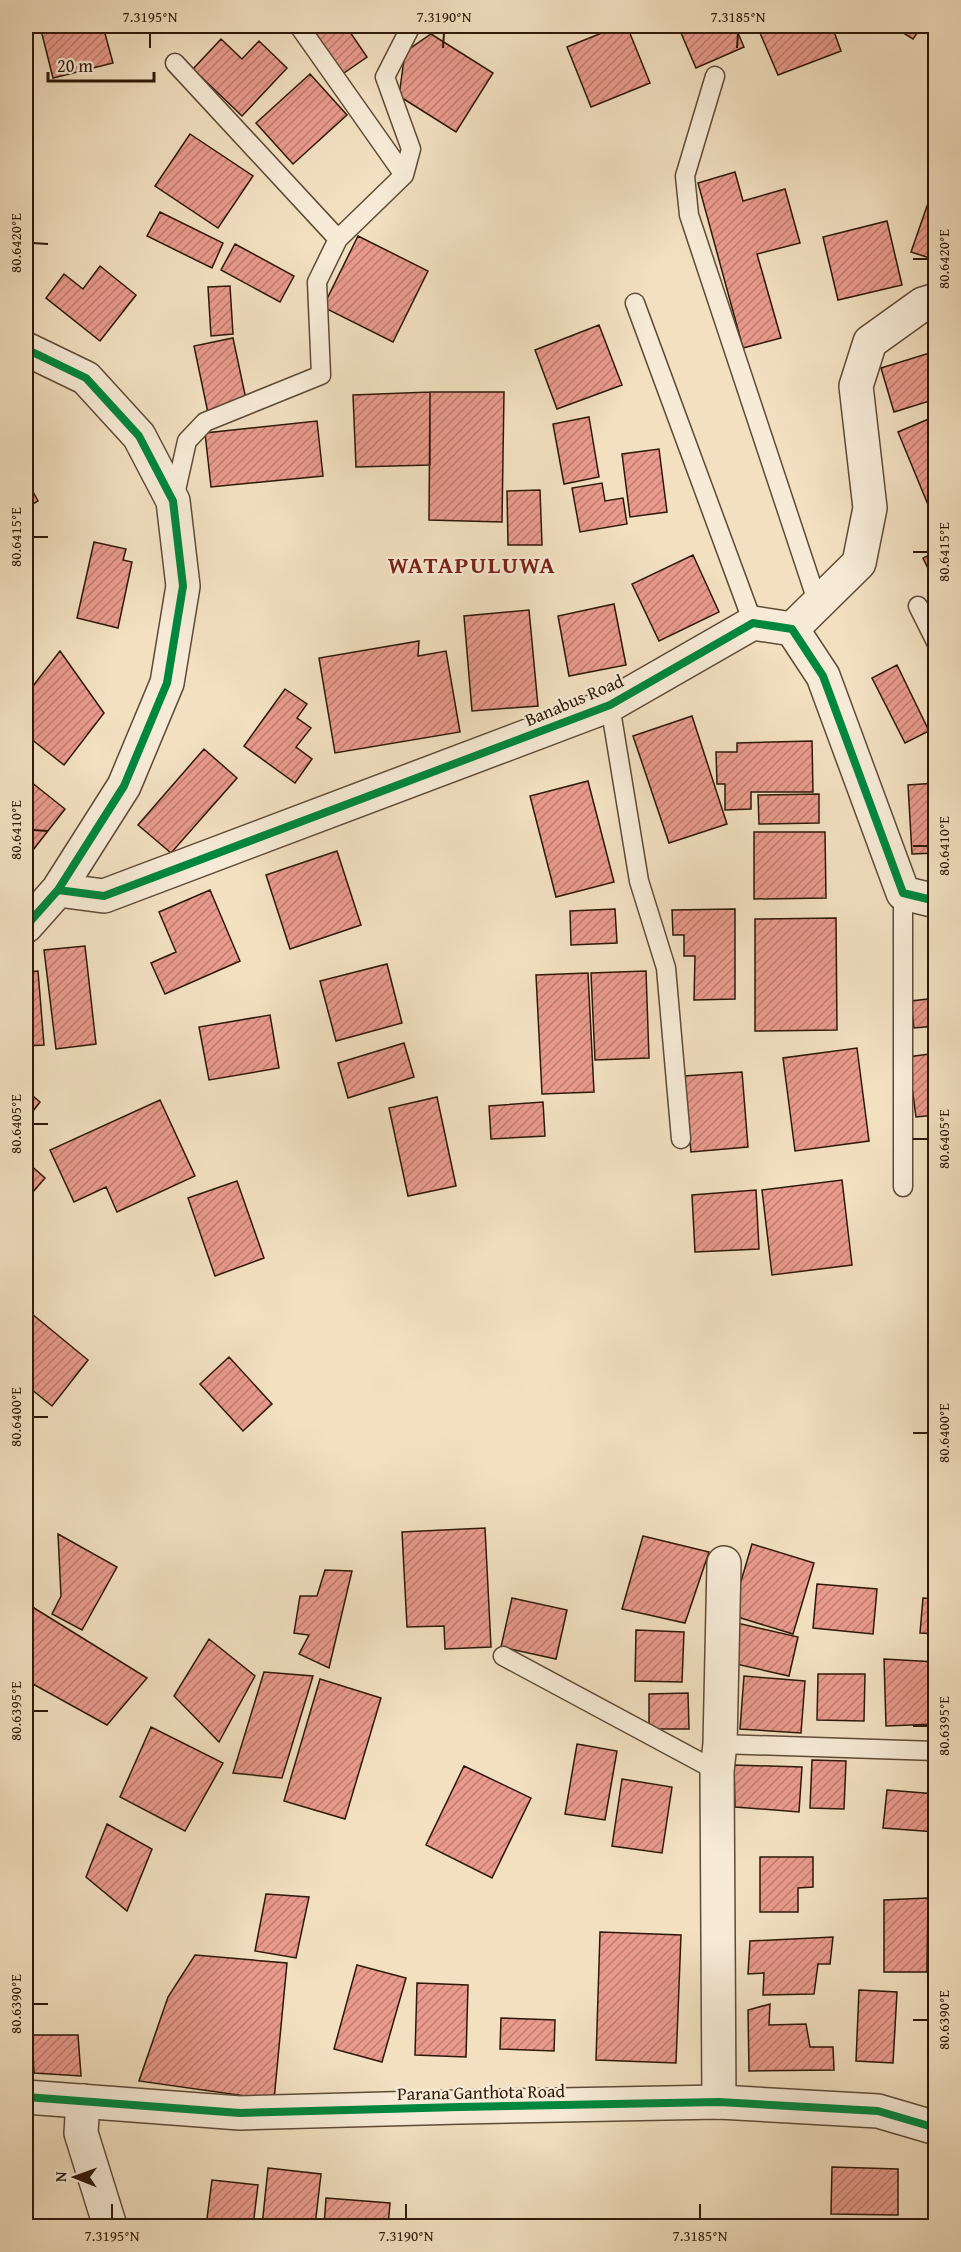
<svg xmlns="http://www.w3.org/2000/svg" width="961" height="2252" font-family="'Gentium Book Plus',serif">
<style>
.building{fill:url(#building-hatch);stroke:#2d1907;stroke-width:1.5}
.lines{fill:none;stroke-linecap:round;stroke-linejoin:round}
.service-casing{stroke:#5e4b36;stroke-width:21}
.minor-casing{stroke:#5e4b36;stroke-width:36}
.tertiary-casing{stroke:#5e4b36;stroke-width:36}
.service{stroke:#f7ebd7;stroke-width:18}
.minor{stroke:#f7ebd7;stroke-width:33}
.tertiary{stroke:#f7ebd7;stroke-width:33}
.cycleway-casing{stroke:#f7ebd7;stroke-width:11}
.cycleway{stroke:#00873e;stroke-width:8}
.ticks{fill:none;stroke:#2d1907;stroke-width:2}
.labels{text-anchor:middle;dominant-baseline:central;stroke-width:4.5;stroke-linejoin:round;paint-order:stroke}
.street-label{font-size:18px;fill:#2d1907;stroke:#f7ebd7}
.district-label{font-size:24px;font-weight:bold;letter-spacing:1.5px;fill:#7a1f14;stroke:#f7ebd7}
.neatline{fill:none;stroke:#2d1907;stroke-width:2}
.ticks-label{font-size:15px;text-anchor:middle;fill:#2d1907}
</style>
<defs>
<pattern id="building-hatch" width="6" height="6" patternUnits="userSpaceOnUse" patternTransform="scale(1.5)"><rect width="6" height="6" fill="#e99a8d"/><path d="M-1 1l2-2M0 6l6-6M5 7l2-2" fill="none" stroke="#bd7d71"/></pattern>
</defs>
<rect width="100%" height="100%" fill="#f2e0c1"/>
<filter id="stains"><feTurbulence type="fractalNoise" baseFrequency=".00333" numOctaves="4"/><feColorMatrix values="0 0 0 0 .2 0 0 0 0 .09 0 0 0 0 .02 0 0 0 .5 -.17"/></filter>
<radialGradient id="worn" r=".72"><stop offset=".6" stop-color="#630" stop-opacity="0"/><stop offset="1" stop-color="#630" stop-opacity=".3"/></radialGradient>
<path class="building" d="M40,26H103L113,63L53,78Z
M308,26H346L367,57L341,75Z
M619,26H627L650,83L591,107L567,47Z
M678,26H735L744,47L696,68Z
M757,26H832L841,51L778,75Z
M892,26H922L913,39Z
M431,34L493,73L456,132L399,96L405,52Z
M221,39L242,59L259,41L287,68L242,116L193,69Z
M310,74L347,115L293,164L256,123Z
M190,134L253,176L218,228L155,186Z
M735,172L743,201L785,189L800,243L757,254L781,338L743,348L698,183Z
M933,189L936,190V260L911,252Z
M160,212L223,243L212,268L147,236Z
M887,221L902,285L838,300L823,237Z
M358,236L428,271L393,342L323,307Z
M235,244L294,276L280,302L221,270Z
M100,266L136,295L100,341L46,298L64,274L83,289Z
M230,286L233,334L211,336L208,287Z
M599,325L622,385L557,409L535,350Z
M233,338L247,404L208,413L194,346Z
M936,351V399L894,412L881,368Z
M430,392V465L356,467L353,395Z
M430,392H504L502,522L429,520Z
M936,416V510L931,512L898,432Z
M589,417L599,477L564,484L553,424Z
M317,421L323,476L211,487L205,433Z
M659,449L667,512L630,517L622,454Z
M26,479L38,501L26,508Z
M602,483L605,501L623,498L627,524L580,532L572,488Z
M540,490L542,545H508L507,491Z
M94,542L126,549L123,560L132,562L118,628L77,618Z
M936,552V585L923,558Z
M693,555L719,612L659,641L632,584Z
M614,604L626,665L569,676L558,616Z
M529,610L538,706L472,711L464,616Z
M419,641L418,656L446,651L460,732L335,753L319,658Z
M60,651L104,713L64,765L26,735V695Z
M897,665L929,731L905,743L872,678Z
M285,689L307,704L297,718L311,728L296,747L312,759L295,783L244,746Z
M692,716L727,824L669,843L633,736Z
M812,741L813,792H751V809L725,810V784H717L716,752H737V743Z
M204,749L237,778L171,853L138,825Z
M26,778L65,809L26,859Z
M588,781L614,882L556,897L530,796Z
M936,783V853L912,854L908,785Z
M819,794V823L759,824L758,795Z
M754,832H825L826,898L754,899Z
M337,851L361,925L290,949L266,875Z
M210,890L240,961L165,994L151,963L176,952L159,912Z
M615,909L617,943L571,945L570,911Z
M735,909V999L694,1000L695,956H684V935H673L672,910Z
M836,918L837,1030L755,1031V919Z
M85,946L96,1044L56,1049L44,950Z
M387,964L402,1023L336,1041L320,981Z
M38,971L44,1045L26,1046V972Z
M646,971L649,1058L595,1060L591,973Z
M588,973L594,1092L542,1094L536,975Z
M936,998V1026L914,1028L911,1001Z
M270,1015L279,1068L209,1080L199,1027Z
M404,1043L414,1077L348,1098L338,1063Z
M857,1048L869,1141L795,1151L783,1058Z
M936,1053V1115L916,1117L908,1057Z
M742,1072L748,1147L691,1152L684,1076Z
M26,1090L40,1102L26,1120Z
M437,1097L456,1186L408,1196L389,1108Z
M160,1100L195,1176L117,1212L106,1187L74,1202L50,1150Z
M543,1102L545,1136L491,1139L489,1106Z
M26,1161L45,1178L26,1200Z
M842,1180L852,1265L772,1275L762,1190Z
M237,1181L264,1258L215,1276L188,1198Z
M756,1190L759,1249L695,1252L692,1195Z
M26,1309L88,1360L52,1406L26,1385Z
M229,1357L272,1404L243,1431L200,1384Z
M485,1528L491,1647L445,1649L444,1626L407,1627L402,1532Z
M58,1534L117,1567L82,1630L52,1614L61,1596Z
M643,1536L709,1552L685,1623L622,1609Z
M752,1544L814,1563L793,1634L731,1615Z
M325,1570L352,1571L329,1668L299,1654L309,1635L294,1633L300,1596H317Z
M817,1584L877,1589L873,1634L813,1628Z
M512,1598L567,1610L556,1659L501,1647Z
M923,1598L936,1599V1634L920,1633Z
M26,1603L147,1678L107,1725L33,1684L26,1694Z
M737,1623L798,1637L789,1676L727,1662Z
M636,1630L684,1632L682,1682L635,1681Z
M209,1639L255,1676L219,1742L174,1696Z
M884,1659L936,1662V1724L886,1726Z
M264,1672L313,1676L282,1778L233,1773Z
M818,1674H865L864,1721L817,1720Z
M744,1676L805,1681L801,1733L740,1729Z
M320,1679L381,1698L345,1819L284,1801Z
M688,1693L689,1729H649V1694Z
M151,1727L223,1763L185,1831L120,1797Z
M577,1744L617,1751L605,1820L565,1814Z
M812,1760L846,1761L844,1809L810,1808Z
M734,1765L802,1767L799,1812L735,1807Z
M464,1766L531,1798L492,1878L426,1845Z
M622,1779L672,1787L662,1853L612,1846Z
M887,1790L936,1794V1832L883,1828Z
M107,1824L152,1849L127,1911L86,1877Z
M760,1857H813V1887L798,1888V1912H760Z
M266,1894L309,1897L296,1958L255,1951Z
M928,1898L927,1972H884V1900Z
M600,1932L681,1935L676,2063L596,2060Z
M833,1937L830,1964H818L814,1994L763,1995L764,1973L748,1974L750,1941Z
M195,1955L287,1963L274,2100L139,2081L168,1997Z
M357,1965L406,1978L382,2062L334,2049Z
M417,1983L468,1985L466,2057L415,2055Z
M859,1990L897,1992L893,2063L856,2061Z
M770,2004L769,2025L806,2024L810,2047H833L834,2070L749,2071L748,2010Z
M26,2009H32L31,2062L26,2061Z
M501,2018L555,2020L554,2051L500,2049Z
M32,2035H78L81,2076L34,2073Z
M832,2167L898,2169V2215L831,2214Z
M268,2168L321,2174L315,2226H262Z
M212,2180L258,2185L253,2226H206Z
M326,2198L390,2203L388,2226H324Z"/>
<g class="lines">
<g class="service-casing">
<path id="service" d="M299,26L404,175
M175,63L338,239
M715,76L685,176L689,215L818,604
M635,303L753,623
M174,499L187,441L205,422L321,375L317,282L338,239L404,175L411,149L385,77L411,26
M918,606L936,642
M610,705L639,881L666,968L681,1139
M903,893V1187
M503,1656L717,1771
M720,1744L936,1751"/>
</g>
<g class="minor-casing">
<path id="minor" d="M26,349L86,378L139,436L173,501L183,586L167,683L124,786L58,890L26,926
M792,629L859,563L870,508L856,386L870,342L923,304L936,300
M58,890L104,896L610,705L753,623L792,629L823,676L903,893L936,901
M83,2101L81,2133L110,2226
M719,2102L717,1771L720,1744L724,1563"/>
</g>
<g class="tertiary-casing">
<path id="tertiary" d="M26,2097L240,2113L460,2107L719,2102L878,2111L936,2128"/>
</g>
<use href="#service" class="service"/>
<use href="#minor" class="minor"/>
<use href="#tertiary" class="tertiary"/>
<g class="cycleway-casing">
<path id="cycleway" d="M26,349L86,378L139,436L173,501L183,586L167,683L124,786L58,890L26,926
M58,890L104,896L610,705L753,623L792,629L823,676L903,893L936,901
M26,2097L240,2113L460,2107L719,2102L878,2111L936,2128"/>
</g>
<use href="#cycleway" class="cycleway"/>
</g>
<path class="ticks" d="M150,48V33M443,48L444,33M737,48L738,33M33,243L48,244M913,259H928M33,537H48M913,552H928M33,830L48,831M913,846H928M33,1124H48M913,1139H928M33,1417H48M913,1433H928M33,1711H48M913,1726H928M33,2004H48M913,2020H928M112,2219V2204M406,2219V2204M700,2219V2204"/>
<g class="labels">
<g class="street-label">
<text transform="translate(574 700) rotate(-23)">Banabus Road</text>
<text transform="translate(481 2092) rotate(-1)">Parana Ganthota Road</text>
</g>
<g class="district-label">
<text x="472" y="564">WATAPULUWA</text>
</g>
</g>
<rect width="961" height="2252" fill="none" stroke="#f2e0c1" stroke-width="66"/>
<g transform="translate(75 2177) rotate(271)" stroke="#f7ebd7" stroke-width="4.5" paint-order="stroke">
<path d="M0-4.5L10 22L0 15L-10 22Z" fill="#2d1907"/>
<text y="-9" font-size="16" font-weight="bold" text-anchor="middle" fill="#2d1907">N</text>
</g>
<path d="M48 72v9h106v-9" fill="none" stroke="#2d1907" stroke-width="3"/>
<text x="57" y="72" font-size="18" fill="#2d1907" stroke="#f7ebd7" stroke-width="4.5" paint-order="stroke">20 m</text>
<rect x="33" y="33" width="895" height="2186" class="neatline"/>
<g class="ticks-label">
<text x="150" y="22">7.3195°N</text>
<text x="444" y="22">7.3190°N</text>
<text x="738" y="22">7.3185°N</text>
<text transform="translate(16 243) rotate(-90)" y="5">80.6420°E</text>
<text transform="translate(944 259) rotate(-90)" y="5">80.6420°E</text>
<text transform="translate(16 537) rotate(-90)" y="5">80.6415°E</text>
<text transform="translate(944 552) rotate(-90)" y="5">80.6415°E</text>
<text transform="translate(16 830) rotate(-90)" y="5">80.6410°E</text>
<text transform="translate(944 846) rotate(-90)" y="5">80.6410°E</text>
<text transform="translate(16 1124) rotate(-90)" y="5">80.6405°E</text>
<text transform="translate(944 1139) rotate(-90)" y="5">80.6405°E</text>
<text transform="translate(16 1417) rotate(-90)" y="5">80.6400°E</text>
<text transform="translate(944 1433) rotate(-90)" y="5">80.6400°E</text>
<text transform="translate(16 1711) rotate(-90)" y="5">80.6395°E</text>
<text transform="translate(944 1726) rotate(-90)" y="5">80.6395°E</text>
<text transform="translate(16 2004) rotate(-90)" y="5">80.6390°E</text>
<text transform="translate(944 2020) rotate(-90)" y="5">80.6390°E</text>
<text x="112" y="2241">7.3195°N</text>
<text x="406" y="2241">7.3190°N</text>
<text x="700" y="2241">7.3185°N</text>
</g>
<rect width="100%" height="100%" filter="url(#stains)"/>
<rect width="100%" height="100%" fill="url(#worn)"/>
</svg>
